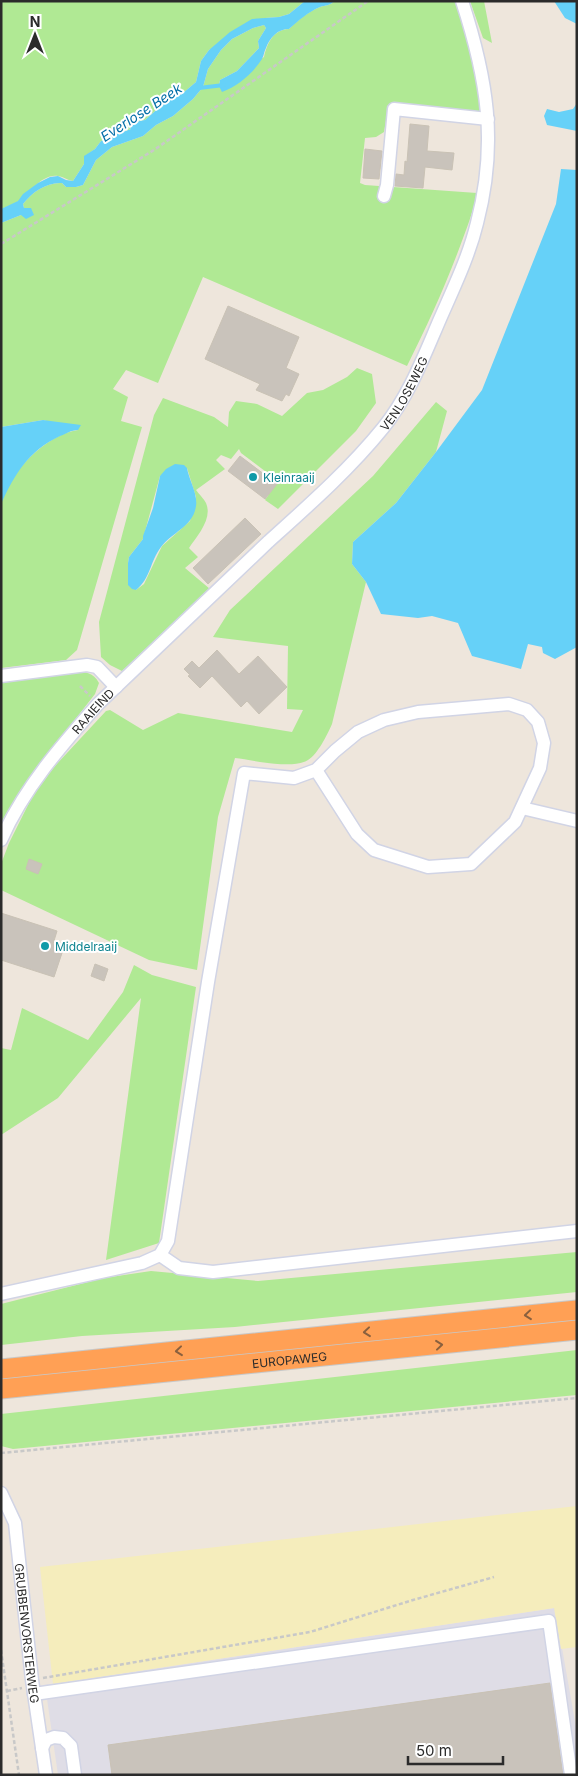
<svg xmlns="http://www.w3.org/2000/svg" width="578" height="1776" font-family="Inter,sans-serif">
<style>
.industrial{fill:#dfdde6}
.green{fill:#b0e994;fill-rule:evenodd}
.sand{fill:#f5edbc}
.water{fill:#66d1f8}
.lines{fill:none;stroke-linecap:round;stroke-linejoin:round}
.stream{stroke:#66d1f8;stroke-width:4}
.building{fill:#c9c3bb;stroke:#c9c2b5}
.minor-casing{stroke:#d1d4e5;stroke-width:15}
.highway-casing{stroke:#c8c8c8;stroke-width:21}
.path{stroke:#c8c8c8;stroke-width:2.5;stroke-dasharray:4 2.5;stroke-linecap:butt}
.minor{stroke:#fff;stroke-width:12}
.highway{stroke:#ffa055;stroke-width:19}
.oneway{stroke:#8a603e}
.culture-dot{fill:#0f9aa8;stroke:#fff;stroke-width:2}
.labels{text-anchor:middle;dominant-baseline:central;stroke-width:4;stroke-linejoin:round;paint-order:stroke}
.street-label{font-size:12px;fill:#2b2b2b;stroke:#fff}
.culture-label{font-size:12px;fill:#0d838f;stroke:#fff;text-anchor:start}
.water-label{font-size:14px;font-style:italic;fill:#026ea7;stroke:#fff}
</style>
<rect width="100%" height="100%" fill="#eee6dc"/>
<path class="industrial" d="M555,1608L577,1733V1775H58L45,1685Z"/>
<path class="green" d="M1,1H305L289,14L279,17L265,18L209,50L201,61L196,82L183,93L174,98L169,99L145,120L129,123L128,126L131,129L113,135L107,140L101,141L95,149L85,156L84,164L73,181C67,180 64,177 58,176C43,173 29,193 19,201C14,204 7,207 1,209Z
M335,1H456L469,33L482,105L479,117L449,110L389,104L384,132L376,137L365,138L360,183L365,185L477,193C473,213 466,230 459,249C444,289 426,328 407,366L203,277L158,383L126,370L113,389L128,397L121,421L142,427L77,650L66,660L1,668C1,629 1,589 1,550C1,537 0,514 1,503C9,473 46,434 78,430L43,420L1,427V223L21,215L24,208L23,204C32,192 47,182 62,183L66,187H76L83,185L96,160L112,147L143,136L156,125L173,116L193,99L203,87L208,69L221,50L232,39L253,28L264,25L266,28L258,41L259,48L237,71L220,80L219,86L264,57C267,43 274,29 289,29C298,20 308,12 320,7C326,5 329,6 335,1Z
M470,1H484L492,43L483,38Z
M357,368L372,374L376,403L356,431L278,509L265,500L278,481L241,453L239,449L231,459L221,455L216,460L225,469L196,490C199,494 204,499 206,503C213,519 197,536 189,548L198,557L185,568L210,589L122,671L110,665L101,657L99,622L154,415L163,398L214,417L228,427L229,412L236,401L257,404L282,416L307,393L323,390L347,377ZM187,468L196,497L190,521L162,546L144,584L136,590L128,580L129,571L128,563L129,557L143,539L160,476Z
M436,402L447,411L436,452L396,503L353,542L352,564L366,582L332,724C327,735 318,754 308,760C293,770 253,760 235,758L218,817L197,970L149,960L1,890V864L9,843L32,797L54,767L106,711L110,710L143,730L178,713L292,732L303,710L287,709L288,646L213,637L230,610L373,476Z
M75,672C86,672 93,672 99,683L95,694L21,789L1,823V682Z
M134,965L152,975L196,987L159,1243L106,1260L141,998L58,1098L1,1135V1048L11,1050L22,1008L88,1040L123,992Z
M577,1252V1292L235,1327L82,1336L1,1345V1304L104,1278L151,1271L258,1281Z
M577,1350V1395L13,1449L1,1446V1414Z"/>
<path class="sand" d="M577,1506V1647L561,1649L554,1608L53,1684L40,1567Z"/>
<path class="water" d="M305,1H335C329,6 326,5 320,7C308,12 298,21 289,29C278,29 270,37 266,48C264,52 264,55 262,59C253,73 238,86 222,92L219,86L220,80L237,71L259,48L258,41L266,28L264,25L253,28L232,39L221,50L208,69L203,87L193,99L173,116L156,125L143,136L112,147L96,160L83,185L76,187H66L62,183C47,182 32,192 23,204L24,208H31L34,215L26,219L21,215L1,223V209L18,201L23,194L38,183L50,177L58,176L66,180L73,181L84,164V156L95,149L101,141C107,140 108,138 113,135C119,132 125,132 131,129L128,126L129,123L145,120L169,99L174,98L183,93L196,82L201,61L209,50L230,32L252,19L279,17L289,14Z
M554,1H577V24L565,18Z
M577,103V131L547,125L544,116L547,109L559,112L573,109Z
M561,169L577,170V647L555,659L543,653L542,647L528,644L521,669L472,656L458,623L432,616L418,618L381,614L366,582L352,564L353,542L396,503L436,452L482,390L556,204Z
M43,420L81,425L78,430C71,430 66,434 60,436C28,451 15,474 1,504V427Z
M175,464L184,465L187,468C189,480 198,494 196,506C193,527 172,532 161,547C150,561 151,578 136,590L132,589L128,585V563L129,557L143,539V536L153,508L160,476L166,469Z"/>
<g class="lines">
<path class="stream" d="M199,88L224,85"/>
</g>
<path class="building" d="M410,124L429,126L427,151L454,153L452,170L425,167L423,188L395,186L396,174L404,175L405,161L407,162Z
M365,149L382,151L379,179L363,178Z
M228,306L299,337L286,368L299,374L289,396L286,394L282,401L256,390L260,384L205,359Z
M240,456L277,484L265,499L228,471Z
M245,518L261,534L208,584L193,568Z
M217,650L239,674L258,656L287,687L259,714L247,701L241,707L212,676L200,688L188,676L190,675L184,669L192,661L199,668Z
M29,859L42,864L38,874L26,869Z
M1,913L57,931L53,944L64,947L54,977L1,960Z
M95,964L108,969L104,981L91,976Z
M550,1683L563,1775H112L108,1745Z"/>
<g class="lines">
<g class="minor-casing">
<g id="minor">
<path d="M384,196L387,185L394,109L488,119"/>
<path d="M1,676L87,665L97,667L116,687"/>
<path d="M522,808L577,821"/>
<path id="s1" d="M1,840C24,788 61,746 98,704C155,650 211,596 268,542C308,506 349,470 383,428C409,396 424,356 440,319C454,287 469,256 477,223C498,143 487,78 462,1"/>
<path d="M160,1255L179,1268L213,1272L577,1231"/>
<path d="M1,1294L142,1263L160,1255L168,1241L208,982L244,773L294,778L316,770L335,751L358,732L384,720L418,712L509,704L527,710L538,722L544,743L540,768L515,822L471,864L428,867L374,850L357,834L316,770"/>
<path id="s2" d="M1,1493L15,1523L32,1680L46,1775"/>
<path d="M34,1694L549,1621L571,1775"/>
<path d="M42,1748L46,1740L54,1737L63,1738L71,1746L75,1775"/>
</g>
</g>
<g class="highway-casing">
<g id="highway">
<path d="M1,1369L577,1310"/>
<path id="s3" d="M1,1389L577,1330"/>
</g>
</g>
<path class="path" d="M1,244L154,150L368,1
M80,686L90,696
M1,1453L577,1398
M1,1650L19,1775
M43,1678L310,1632L413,1600L494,1577
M7,1691L22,1688"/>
<use href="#minor" class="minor"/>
<use href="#highway" class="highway"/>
</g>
<defs><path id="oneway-chevron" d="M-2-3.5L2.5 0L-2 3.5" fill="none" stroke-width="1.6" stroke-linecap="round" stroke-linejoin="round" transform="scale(1.25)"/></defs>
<g class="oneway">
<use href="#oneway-chevron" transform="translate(528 1315) rotate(174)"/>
<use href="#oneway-chevron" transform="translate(367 1332) rotate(174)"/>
<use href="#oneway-chevron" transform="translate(439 1345) rotate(-6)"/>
<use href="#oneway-chevron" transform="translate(179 1351) rotate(174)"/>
</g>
<g class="culture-dot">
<circle cx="253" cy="477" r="5"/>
<circle cx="45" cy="946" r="5"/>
</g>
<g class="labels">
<g class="street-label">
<text stroke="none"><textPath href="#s1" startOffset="605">VENLOSEWEG</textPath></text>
<text stroke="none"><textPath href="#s1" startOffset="159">RAAIEIND</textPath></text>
<text stroke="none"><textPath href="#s3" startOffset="290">EUROPAWEG</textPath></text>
<text stroke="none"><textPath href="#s2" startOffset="144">GRUBBENVORSTERWEG</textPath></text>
</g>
<g class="culture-label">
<text x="263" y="477">Kleinraaij</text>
<text x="55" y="946">Middelraaij</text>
</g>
<g class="water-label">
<text transform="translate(141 112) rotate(-33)">Everlose Beek</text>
</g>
</g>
<rect width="578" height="1776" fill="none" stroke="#2b2b2b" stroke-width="5"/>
<g transform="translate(35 35)" stroke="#ffffff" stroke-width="4" paint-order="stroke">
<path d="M0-4L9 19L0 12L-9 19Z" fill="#2b2b2b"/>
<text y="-8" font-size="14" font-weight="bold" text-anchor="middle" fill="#2b2b2b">N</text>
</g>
<path d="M408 1756v8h95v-8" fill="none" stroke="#2b2b2b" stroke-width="2.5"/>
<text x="416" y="1756" font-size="15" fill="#2b2b2b" stroke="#ffffff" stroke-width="4" paint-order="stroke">50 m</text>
</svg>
